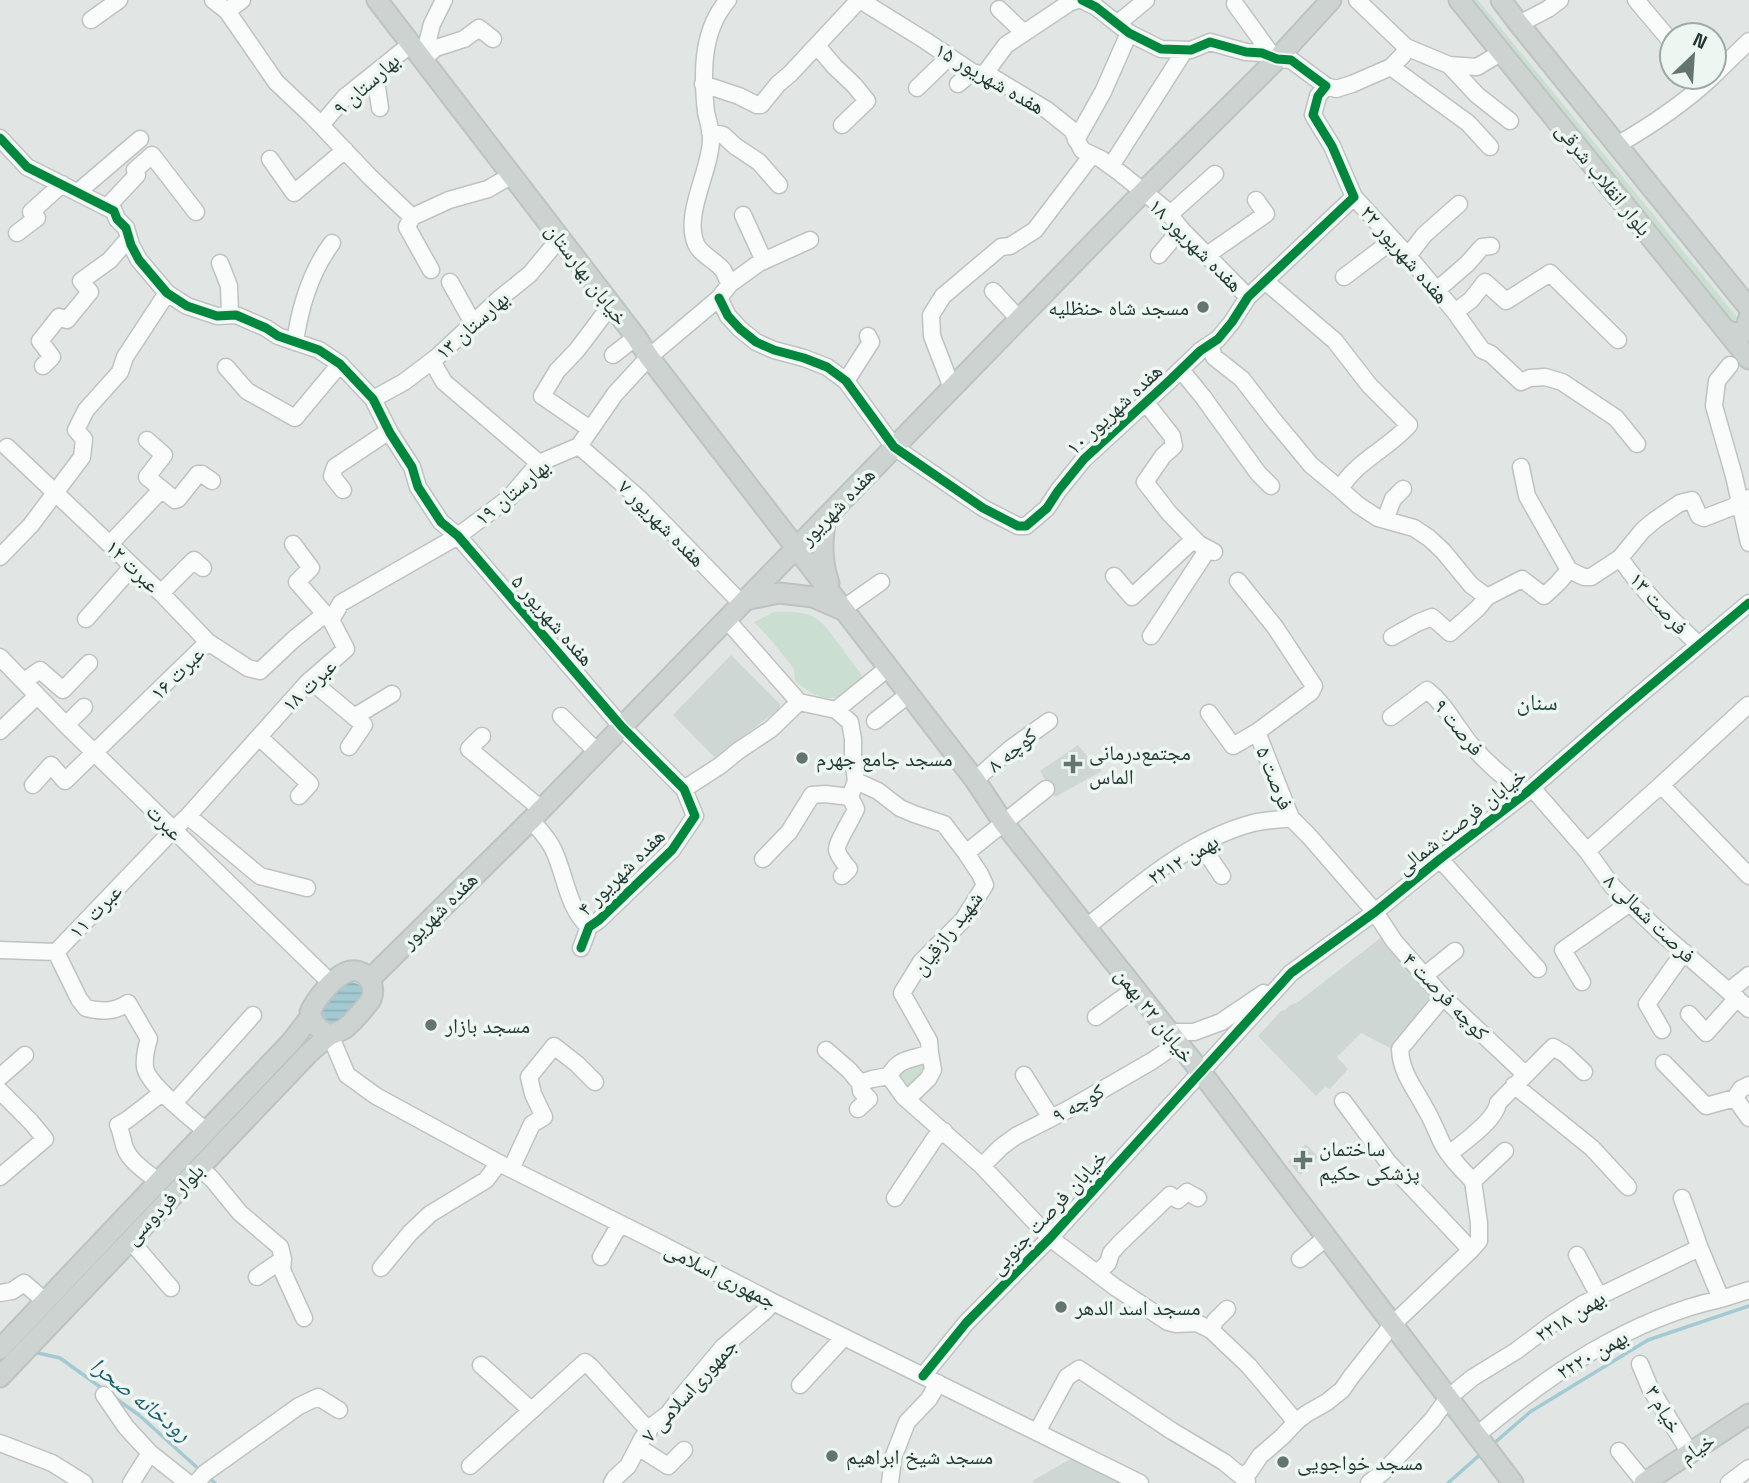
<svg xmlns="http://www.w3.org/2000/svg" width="1749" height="1483" font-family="'Space Grotesk','Noto Naskh Arabic',sans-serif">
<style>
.built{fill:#ced7d4}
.park{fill:#cadfd1}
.water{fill:url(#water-rules)}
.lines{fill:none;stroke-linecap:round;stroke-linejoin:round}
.stream{stroke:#a3cad2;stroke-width:3.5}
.minor-casing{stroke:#bec3c1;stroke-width:19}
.major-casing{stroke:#bcc3c1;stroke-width:23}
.minor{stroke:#fafbfb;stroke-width:16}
.major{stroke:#ccd3d1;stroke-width:19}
.cycleway-casing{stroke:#eef6f2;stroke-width:13}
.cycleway{stroke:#00873e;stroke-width:9}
.poi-dot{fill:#647470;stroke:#eef6f2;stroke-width:2.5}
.labels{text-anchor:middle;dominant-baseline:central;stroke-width:7;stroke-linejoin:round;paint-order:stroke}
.street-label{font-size:21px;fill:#213732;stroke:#eef6f2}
.poi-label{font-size:21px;fill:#213732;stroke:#eef6f2;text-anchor:start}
.neighbourhood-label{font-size:23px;fill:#1e473f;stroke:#eef6f2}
.water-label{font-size:23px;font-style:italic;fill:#1f5e6e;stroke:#eef6f2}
</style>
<defs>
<pattern id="water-rules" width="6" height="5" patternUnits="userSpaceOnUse" patternTransform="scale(1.75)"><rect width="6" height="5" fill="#a3cad2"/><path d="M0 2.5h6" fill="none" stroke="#8caeb5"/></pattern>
</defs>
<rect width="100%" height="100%" fill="#e1e6e4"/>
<path class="built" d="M731,655L780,704L779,709L715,758L673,715Z
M1078,745L1087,756L1102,771L1055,797L1040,771Z
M1382,937L1433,994L1392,1049L1361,1033L1337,1057L1348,1069L1330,1089L1325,1087L1316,1096L1258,1036L1281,1011L1285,1010L1290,1005L1298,1002Z
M1306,1144L1318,1157L1300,1175L1288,1162Z
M1074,1457L1125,1483H1034L1032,1481Z"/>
<path class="park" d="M1468,0H1478L1742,323L1737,328Z
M774,612C817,610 820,618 843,650C850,661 860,670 865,682C836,702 824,705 795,681L794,669L771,640L754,622Z
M930,1053L933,1070L907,1099L894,1066Z"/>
<path class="water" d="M349,981C370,986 364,996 353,1009C346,1016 340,1024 330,1023L322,1016L321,1008L337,990Z"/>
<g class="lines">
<path class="stream" d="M38,1353L60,1358L103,1389
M115,1398L139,1415L202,1472
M1492,1445L1530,1412L1648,1340L1749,1306
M208,1477L215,1483
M1448,1483L1483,1452"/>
<g class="minor-casing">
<path id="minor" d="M213,0L227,11L276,82L313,117L370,177L412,217
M728,0C701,31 702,74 706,112C708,121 711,130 711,139C711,170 683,214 696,244C701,255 716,261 723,270C726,275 727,280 730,284
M860,0L926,41L972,72L994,78L1047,110L1072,130L1082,150L1101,159L1119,172L1165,209L1182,230L1248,297
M1357,0L1406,47L1403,55L1391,67
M1636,0L1668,38
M1235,4L1269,51L1276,57
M999,9L1024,33
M227,11L242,0
M91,20L119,0
M1117,24L1146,0
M1519,24L1548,9L1560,0
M817,46L835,67L854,85L867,101L842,125
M1406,47L1449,65L1477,67L1502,52
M423,59L436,48L464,39L479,28L493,39
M423,59L432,24L444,0
M1449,65L1477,95L1510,121
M375,74L380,108
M1714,75L1749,41
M983,76L1006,45L1069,3L1077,0
M703,84L739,96L757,105H761L778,84L790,74L859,0
M958,84L972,72
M1326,86L1336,89L1352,84L1391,67L1468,123L1490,147
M917,88L949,57
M321,125L345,97L411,44
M710,132L723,135L735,146L759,162L779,185
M0,138L27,167L114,211L117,219L126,228L131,245L139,260L167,293L187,306L217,316L236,315L266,328L278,336L319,350L340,364L373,399L390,433L412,467L418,487L441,522L458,536L622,727L684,789L695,816L672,850L599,920L589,927L581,948
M1076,140L1103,92L1129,33
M1617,145C1652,125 1682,105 1712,77
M270,159L294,193L345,150
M1111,166L1185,50
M78,192L140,139
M1354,197L1408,256L1455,312L1482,350L1491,354L1521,382L1530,378L1545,377L1562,382L1616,418L1637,444
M108,206L137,175L135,170L152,155L196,212
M743,215L764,261
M1169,215L1215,174
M412,217L449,200L488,189L512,175
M412,217L407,227L431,270
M17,233L37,218L31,212L62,184
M1159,255L1174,237L1182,230
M1207,255L1266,214L1256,200
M1408,256L1424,235L1459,204
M220,263L229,286L230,315
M1344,277L1393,240
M450,282L473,323
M1437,290L1467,264L1482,247L1491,246
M993,291L1019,319
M719,298L728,316L740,329L756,342L774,350L804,358L827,367L846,381L894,447L983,508L1018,526H1026L1047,508L1058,491L1084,459L1170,380L1200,351L1218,339L1232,322L1248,297L1354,197L1332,146L1313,115L1318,96L1326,86L1291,60L1277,59L1262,53L1246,52L1210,42L1191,50L1161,49L1129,33L1096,7L1082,0
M1455,312L1471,300L1485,282L1506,301L1550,273L1618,340
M295,342C300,307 311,271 332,243
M1210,344L1214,357L1242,379L1272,418L1311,465L1340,489C1356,461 1388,449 1409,425L1369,385L1335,341L1265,281
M613,355L636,337
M432,361L444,382L539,463
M1730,365L1717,381L1714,406L1734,476L1749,543
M43,366L52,357L40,341L59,317L67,320L90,292L81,281L110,260L129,238
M226,367L247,391L295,418L340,364
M1181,370L1203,397L1258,473L1271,486
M846,381L871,342L868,336
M952,388L932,336L931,315L943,296L1001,247L1010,246L1035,230L1092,155
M373,399L404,382L437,357L499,299L530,274L560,238
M1146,403L1172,436L1174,446L1163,456L1145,482L1169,513L1199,544L1214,552
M590,429L542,396L557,371L577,350L611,305
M147,440L164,455L147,477L175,500L178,499L198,474H202L212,481
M579,446L640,499L742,604
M7,447L161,593L208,642
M1521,467L1527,496L1569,570
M1340,489L1358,505L1378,518L1414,528L1429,538L1443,551L1471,585L1487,597L1522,579L1544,596L1558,583L1569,570L1584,577H1591L1620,558L1643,530L1655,520L1680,503L1692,500L1699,516L1704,518L1740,504L1749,498
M343,490L332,476L335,467L389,431
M1385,520L1393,499L1403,489
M110,544L162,489
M293,544L311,568L297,582L325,614
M0,557L31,525L82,457L84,439L76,430L86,410L120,372L125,357L167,293
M1620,558C1644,593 1669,617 1699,645
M1114,576L1132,597L1194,539
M1238,581L1275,627L1314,686L1311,692L1257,732L1291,818L1309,836L1375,912L1394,941L1443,997L1525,1074
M161,593L194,560L203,568
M844,608L881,582
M86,619L132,567
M726,619L799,702
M1151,636L1208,549
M1392,637L1417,623L1432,617L1450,633L1478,608L1487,597
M0,657L66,725L332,984
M310,680L364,725L349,747
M24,681L40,670L63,690L89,663
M799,702L836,710L850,722L853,739V758L856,781L850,797L856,809C853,817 835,845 837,850C838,856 845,864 849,869L842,876
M836,710L888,668
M1209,713L1233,746L1257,732
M561,716L597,752
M354,717L392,694
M1391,717L1427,690C1446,705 1456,727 1472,746C1488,764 1506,780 1526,793
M875,721L909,694
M66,725L84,707
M0,731L37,696
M482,736L469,749L541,809
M259,737L310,784L299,796
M975,780L1010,749L1049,721
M856,781L878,791L900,808L914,814L944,824L966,853L980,874L985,885L963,920L921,962L902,993L929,1041L930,1053C912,1060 899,1057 889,1076
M33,785L51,765L65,781L208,642L248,668L260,671L294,639L325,614L331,620
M1661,785L1748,705L1749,707
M1532,788L1587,851L1613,887L1658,930L1749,1009
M684,789L721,765L738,751L771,729L799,702
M188,816L260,876L307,888
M531,820C539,829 549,839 554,851C566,877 567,907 589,927
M1201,845L1222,876
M1587,851L1661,785L1749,876
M966,853L1046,789
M763,859L789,832L812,795L825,794L850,797
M1440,859L1538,969
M1087,927C1137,886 1189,840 1253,823C1265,820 1279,820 1291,818
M0,950L56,952L173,830L188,816L307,683L346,649L331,620L341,603L458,536L509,498L539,463L579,446L615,394L649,357L719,298L730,284L759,263L810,240
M56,952L79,999L86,1008C102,1012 114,1012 128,1003L149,1039C146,1048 144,1057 145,1067C147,1084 192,1119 207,1132
M1424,976L1455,951
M1582,982L1563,950L1630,903
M1729,991L1749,975
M1443,997L1400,1049C1401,1073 1414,1087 1425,1108C1432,1119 1436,1131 1442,1143C1449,1157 1462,1170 1473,1181
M1689,1014L1706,1033L1737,998
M1096,1017L1135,989
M1662,1030L1647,1004L1684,952
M1168,1032H1194L1221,1022L1264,993
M330,1035L347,1075L376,1096L499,1163L653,1240L773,1302L1140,1483
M826,1050L849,1070L860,1083L872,1079L889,1076L904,1097L982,1166L1050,1238L1115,1287L1168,1322L1176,1324L1197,1323L1211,1330L1249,1366L1296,1422
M1664,1063L1706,1106L1735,1098
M1024,1075L1051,1118
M0,1077L25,1055
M1514,1085L1592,1148L1628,1187
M1749,1085L1741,1089L1735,1098L1749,1118
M0,1091L31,1122L45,1139L0,1177
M907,1099L928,1079L933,1070L930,1053
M175,1102L253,1015
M858,1109L869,1099L861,1091L860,1083
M1449,1154C1463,1143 1496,1120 1498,1103L1553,1047L1565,1054L1584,1072
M982,1166L1001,1147L1016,1136L1067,1110L1152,1061L1177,1044
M199,1167L212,1179L240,1213L280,1247L283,1259L282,1270L304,1318
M511,1169L532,1124L544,1117L533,1094L529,1077L554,1046L577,1064L595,1082
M159,1182C148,1173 130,1162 125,1148C122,1140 122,1133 118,1125L127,1120L162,1093
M895,1198L935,1138L944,1131
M1682,1198L1699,1246L1721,1299L1749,1290
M130,1240L171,1288
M1471,1250L1479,1241V1223L1473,1181L1505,1151
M1577,1255L1599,1296
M601,1257L620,1224
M1300,1259L1326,1238
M381,1268L410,1233L430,1214L486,1180L499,1163
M1097,1273L1108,1263L1111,1253L1120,1243L1170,1195L1178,1200L1187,1192L1198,1198
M257,1277L283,1259
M0,1293L12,1291L24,1283L45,1301
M1211,1330L1215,1321L1227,1309
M1640,1364L1650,1388L1690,1453
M481,1365L531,1410
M923,1376L966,1323L1050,1238L1291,973L1375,912L1440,859L1526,793L1619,712L1749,603
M800,1385L844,1337
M104,1395L126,1427L150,1453L188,1483
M1037,1432L1067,1377L1079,1369L1172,1431L1224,1462L1247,1481
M1477,1435C1548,1375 1629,1319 1721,1299
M0,1443L52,1463L84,1483
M638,1447L668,1466L684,1450
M1619,1451L1645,1483
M470,1466L585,1362L590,1366L649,1431
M1241,1476L1250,1471L1260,1456L1283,1436L1296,1422L1306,1414L1327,1402L1342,1390L1351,1377L1392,1325L1471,1250L1388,1162L1343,1101
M131,1483L150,1453
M196,1483L205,1473L299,1406L318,1397L339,1410
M612,1483L615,1478L628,1466L642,1439L652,1426L668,1414L677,1402L723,1347L765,1311L773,1302
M890,1483L893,1458L907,1422L929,1399L938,1383
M1369,1483L1383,1472L1406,1448L1432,1420L1448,1398L1472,1378L1516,1351L1552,1324L1583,1304L1695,1250L1699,1246
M1729,1483L1749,1468"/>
</g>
<g class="major-casing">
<path id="major" d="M377,0L636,337L649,357L975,780L1003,822L1201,1072L1513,1483
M1459,0L1749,359
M1501,0L1519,24L1749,308
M1726,330L1734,333L1745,332L1749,317
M826,517C822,540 821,560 829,583
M745,600L779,593L813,597L845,611
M370,979L531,820L1143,192L1277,59L1331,0
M0,1349L292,1041L311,1016
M0,1377L308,1054C315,1048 322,1041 329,1036C333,1033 339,1032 344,1029C353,1022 363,1010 370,1001C378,988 367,968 351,971C336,973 316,999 310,1012C313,1025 318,1029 330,1035
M1644,1483L1749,1414"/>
</g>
<use href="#minor" class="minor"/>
<use href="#major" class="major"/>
<g class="cycleway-casing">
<path id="cycleway" d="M0,138L27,167L114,211L117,219L126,228L131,245L139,260L167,293L187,306L217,316L236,315L266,328L278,336L319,350L340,364L373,399L390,433L412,467L418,487L441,522L458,536L622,727L684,789L695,816L672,850L599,920L589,927L581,948
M719,298L728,316L740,329L756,342L774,350L804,358L827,367L846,381L894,447L983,508L1018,526H1026L1047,508L1058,491L1084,459L1170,380L1200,351L1218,339L1232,322L1248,297L1354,197L1332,146L1313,115L1318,96L1326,86L1291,60L1277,59L1262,53L1246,52L1210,42L1191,50L1161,49L1129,33L1096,7L1082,0
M923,1376L966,1323L1050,1238L1291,973L1375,912L1440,859L1526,793L1619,712L1749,603"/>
</g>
<use href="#cycleway" class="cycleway"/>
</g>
<g class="poi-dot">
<circle cx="1203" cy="307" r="7"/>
<circle cx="802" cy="758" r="7"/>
<path d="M1069.5 753.5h7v7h7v7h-7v7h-7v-7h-7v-7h7z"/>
<circle cx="431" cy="1025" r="7"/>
<path d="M1299.5 1149.5h7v7h7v7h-7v7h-7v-7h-7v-7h7z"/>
<circle cx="1061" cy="1307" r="7"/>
<circle cx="832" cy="1456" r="7"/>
<circle cx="1283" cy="1462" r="7"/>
</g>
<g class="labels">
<g class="street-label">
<text transform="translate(990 78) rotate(30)">هفده شهریور ۱۵</text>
<text transform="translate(366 84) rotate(-42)">بهارستان ۹</text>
<text transform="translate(1604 179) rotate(51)">بلوار انقلاب شرقی</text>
<text transform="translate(1196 245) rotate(45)">هفده شهریور ۱۸</text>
<text transform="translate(1405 254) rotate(49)">هفده شهریور ۲۲</text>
<text transform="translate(587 274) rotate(53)">خیابان بهارستان</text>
<text transform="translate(472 325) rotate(-42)">بهارستان ۱۳</text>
<text transform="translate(1114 409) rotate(-43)">هفده شهریور ۱۰</text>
<text transform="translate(512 492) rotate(-40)">بهارستان ۱۹</text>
<text transform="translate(837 506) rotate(-46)">هفده شهریور</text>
<text transform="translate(662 523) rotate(45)">هفده شهریور ۷</text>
<text transform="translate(133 566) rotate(44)">عبرت ۱۲</text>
<text transform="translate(1659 603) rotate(48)">فرصت ۱۳</text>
<text transform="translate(553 620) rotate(49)">هفده شهریور ۵</text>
<text transform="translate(177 673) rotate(-45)">عبرت ۱۶</text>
<text transform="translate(309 685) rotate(-44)">عبرت ۱۸</text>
<text transform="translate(1459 727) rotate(51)">فرصت ۹</text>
<text transform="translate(1012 750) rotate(-39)">کوچه ۸</text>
<text transform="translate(1275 778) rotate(68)">فرصت ۵</text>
<text transform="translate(1461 821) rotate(-38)">خیابان فرصت شمالی</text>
<text transform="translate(165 822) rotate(45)">عبرت</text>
<text transform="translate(1183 859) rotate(-31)">۲۲بهمن ۱۲</text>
<text transform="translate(621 872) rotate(-45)">هفده شهریور ۴</text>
<text transform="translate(439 910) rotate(-45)">هفده شهریور</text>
<text transform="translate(95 911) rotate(-46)">عبرت ۱۱</text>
<text transform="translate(1650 918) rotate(44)">فرصت شمالی ۸</text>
<text transform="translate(947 933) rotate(-52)">شهید رازقیان</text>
<text transform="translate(1446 996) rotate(46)">کوچه فرصت ۴</text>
<text transform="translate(1155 1015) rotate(52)">خیابان ۲۲ بهمن</text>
<text transform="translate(1078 1103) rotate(-30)">کوچه ۹</text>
<text transform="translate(164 1204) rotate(-46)">بلوار فردوسی</text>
<text transform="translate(1048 1212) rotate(-47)">خیابان فرصت جنوبی</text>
<text transform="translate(721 1275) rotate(27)">جمهوری اسلامی</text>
<text transform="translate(1570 1316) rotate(-32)">۲۲بهمن ۱۸</text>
<text transform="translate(1592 1354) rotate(-30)">۲۲بهمن ۲۰</text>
<text transform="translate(689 1390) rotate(-48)">جمهوری‌اسلامی ۷</text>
<text transform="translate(1664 1409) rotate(60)">خیام ۳</text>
<text transform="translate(1697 1448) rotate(-34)">خیام</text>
</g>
<g class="poi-label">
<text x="1189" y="307" text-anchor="end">مسجد شاه حنظلیه</text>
<text x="1089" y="752">مجتمع‌درمانی<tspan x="1089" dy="24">الماس</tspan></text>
<text x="816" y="758">مسجد جامع جهرم</text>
<text x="445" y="1025">مسجد بازار</text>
<text x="1319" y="1148">ساختمان<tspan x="1319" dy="24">پزشکی حکیم</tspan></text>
<text x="1075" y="1307">مسجد اسد الدهر</text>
<text x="846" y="1456">مسجد شیخ ابراهیم</text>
<text x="1297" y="1462">مسجد خواجویی</text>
</g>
<g class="neighbourhood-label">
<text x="1537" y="702">سنان</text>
</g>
<g class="water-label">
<text transform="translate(141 1399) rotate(38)">رودخانه صحرا</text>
</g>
</g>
<g transform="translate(1693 56) rotate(25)"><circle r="33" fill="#eef6f2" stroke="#9caaa5" stroke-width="2"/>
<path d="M0-5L12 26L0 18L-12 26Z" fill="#647470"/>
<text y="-10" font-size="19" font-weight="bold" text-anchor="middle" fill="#213732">N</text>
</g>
</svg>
